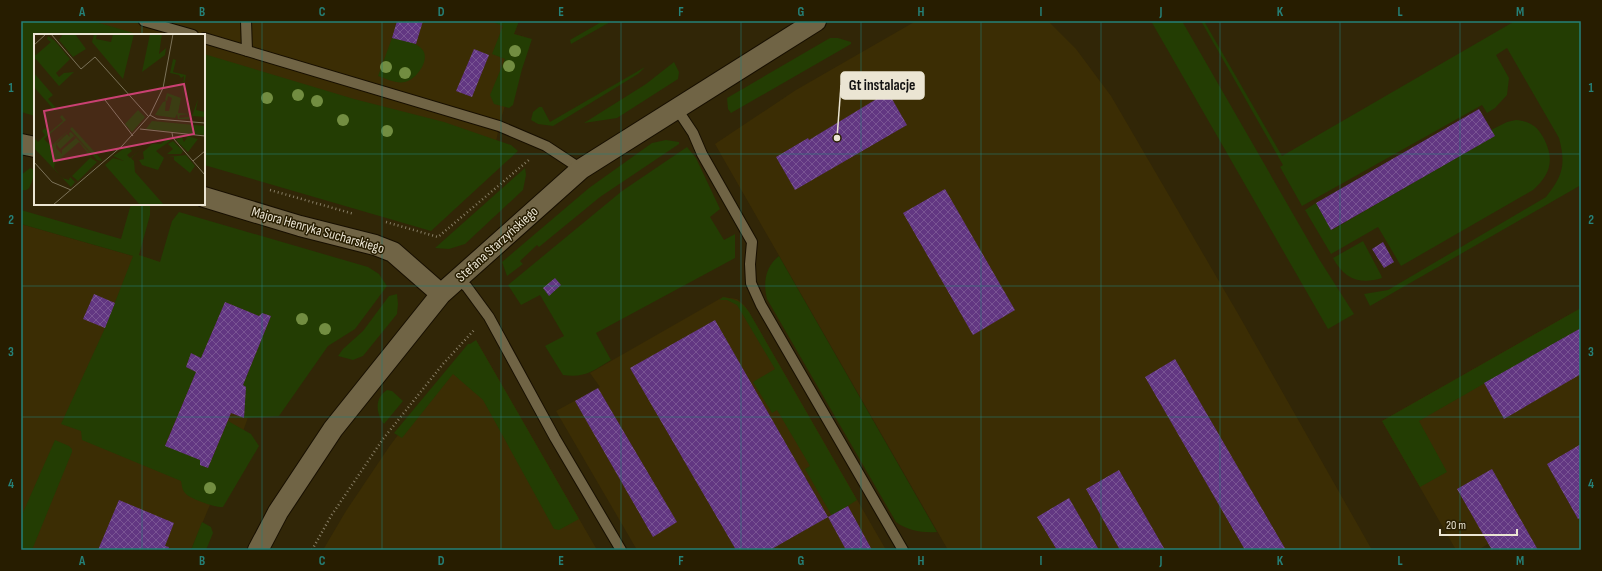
<svg xmlns="http://www.w3.org/2000/svg" width="1602" height="571" font-family="'Sofia Sans Condensed',sans-serif">
<style>
.built{fill:#3b2d04}
.grass{fill:#233d03}
.building{fill:url(#building-cross-hatch)}
.lines{fill:none;stroke-linecap:round;stroke-linejoin:round}
.lane-casing{stroke:#170f00;stroke-width:12}
.street-casing{stroke:#170f00;stroke-width:22}
.path{stroke:#877e65;stroke-width:2.5;stroke-dasharray:1 3;stroke-linecap:butt}
.lane{stroke:#706445;stroke-width:10}
.street{stroke:#706445;stroke-width:20}
.tree{fill:#728d41}
.grid{fill:none;stroke:#258178;stroke-width:1;stroke-opacity:0.55}
.labels{text-anchor:middle;dominant-baseline:central;stroke-width:3;stroke-linejoin:round;paint-order:stroke}
.street-label{font-size:14px;fill:#ebe5d3;stroke:#271d00}
.inset-road{fill:none;stroke:#7b7259;stroke-width:1}
.view{fill:#ca4173;fill-opacity:0.15;stroke:#ca4173;stroke-width:2}
.inset-edge{fill:none;stroke:#ebe5d3;stroke-width:2}
.leader{fill:none;stroke:#ebe5d3;stroke-width:1.5}
.callout-dot{fill:#ebe5d3;stroke:#271d00;stroke-width:1.5}
.callout{fill:#ebe5d3;stroke:#ebe5d3;stroke-width:1.5}
.callout-label{font-size:15px;text-anchor:middle;font-weight:bold;fill:#111}
.neatline{fill:none;stroke:#258178;stroke-width:1.5}
.grid-label{font-size:13px;text-anchor:middle;font-weight:bold;fill:#258178}
</style>
<defs>
<pattern id="building-cross-hatch" width="8" height="8" patternUnits="userSpaceOnUse"><rect width="8" height="8" fill="#623782"/><path d="M0 0l8 8M0 8l8-8" fill="none" stroke="#795493"/></pattern>
</defs>
<rect width="100%" height="100%" fill="#312607"/>
<path class="built" d="M21,21H519L514,34L525,37L499,126L494,153L204,113V35H35Z
M916,21H1048L1076,49L1111,96L1237,312L1372,550H948L715,144L796,90Z
M21,224L133,256L139,255L160,262L285,314L222,490L217,488L191,550H21Z
M723,297L737,299L744,305L749,312L886,550H637L556,411L600,387L590,373Z
M1581,308V550H1492L1488,544L1478,550H1456L1382,421Z
M476,340L597,550H323L346,511L389,447L423,401Z"/>
<path class="grass" d="M21,21H93L140,35H35V116L21,112Z
M490,21H519L514,34L532,39L522,69L513,105L509,108L494,104L490,95L505,59L492,54L503,26Z
M603,21H612L571,44L570,40Z
M1151,21H1182L1319,259L1354,314L1328,329Z
M1201,21H1204L1282,156L1515,21H1581V185L1370,306L1364,294L1388,290L1546,197C1563,175 1566,165 1559,138L1507,48L1496,55L1509,78L1507,95L1495,108L1487,113L1482,105L1302,206L1280,167L1283,165Z
M392,38C401,40 414,41 421,48C432,58 417,79 405,82C396,84 387,79 378,76Z
M830,38H838L851,42V44L731,113L728,109L727,98Z
M204,54L354,99L444,122L511,145L518,151L431,231L204,165Z
M674,62L679,72L678,79L617,118L584,123L646,84Z
M645,67L638,74L553,126L538,124L531,120L533,112L539,107H542L550,122Z
M1516,120C1529,121 1537,126 1543,137C1555,159 1551,174 1533,190L1401,266L1378,227L1331,254L1305,210L1316,203L1332,230L1494,136L1491,130L1507,122Z
M666,140L679,142V144L600,197L539,247L537,245L520,261L523,264L507,276L502,262L589,188L652,143Z
M687,147L696,158L720,209L710,217L724,240L735,234V258L596,333L611,360C593,371 585,378 563,375L545,346L564,336L540,295L521,305L508,285L622,191Z
M30,168L35,170C35,172 31,187 28,189C26,191 23,190 21,190V175Z
M525,168L526,175L523,190L465,244L449,249L435,248Z
M131,204L150,205V215L139,255L160,262L172,221L179,212L368,267L379,274L387,286L355,329L328,346L279,416L244,418L246,387L243,385L271,316L262,313L259,316L225,302L201,358L191,353L186,367L196,372L165,445L200,460V465L208,468L228,421L251,434L259,446L223,507C216,508 191,499 186,494C182,490 182,486 181,481L82,440L81,431L61,424L105,328L133,256L21,224V210L121,239Z
M1363,241L1381,275L1382,278C1360,285 1344,279 1333,258Z
M779,256L937,532C923,533 908,531 896,522L767,299C763,283 765,267 779,256Z
M397,294L398,304L397,314L363,356L353,360L338,356L343,349L363,331L389,296Z
M723,297C737,300 741,301 749,312L857,500L832,516L805,469L810,466L777,410L772,413L753,382L775,369L737,305L727,300H719Z
M1581,308V328L1419,421L1447,472L1420,487L1382,421Z
M476,340L579,519L559,530L554,529L483,400L453,374L402,438L394,433L468,344H470Z
M387,390L392,391L403,401L384,424C376,414 374,398 387,390Z
M55,440L69,446L72,449V452L32,550H21V517Z
M202,522L211,527L213,533L206,550H191Z"/>
<path class="building" d="M397,21H423L416,44L392,38Z
M474,49L489,55L472,97L456,91Z
M888,92L907,125L795,190L776,157L808,138L809,140Z
M1479,109L1495,136L1331,230L1316,203Z
M945,189L1015,310L973,335L903,213Z
M1383,242L1394,262L1384,268L1372,249Z
M555,278L561,285L549,296L543,288Z
M94,294L115,303L105,328L83,319Z
M225,302L259,316L262,313L271,316L243,385L246,387L244,418L231,413L208,468L200,465V460L165,446L196,372L186,367L191,353L201,358Z
M715,320L828,517L770,550H736L630,368Z
M1581,328V374L1504,419L1484,383Z
M1175,359L1286,550H1245L1145,377Z
M598,388L677,522L653,537L575,401Z
M1581,444V518L1578,519L1547,464Z
M1492,469L1538,550H1492L1457,489Z
M1119,470L1165,550H1120L1086,489Z
M1069,498L1099,550H1057L1037,517Z
M119,500L174,523L165,546L169,547L168,550H98Z
M848,506L872,550H846L828,517Z"/>
<g class="lines">
<g class="lane-casing">
<path id="lane" d="M144,21L193,35
M246,21L247,51
M204,38L499,126L546,146L581,169
M677,109L693,133L702,154L752,242L750,264L751,283L761,305L903,550
M458,279L467,287L489,317L555,438L621,550"/>
</g>
<g class="street-casing">
<path id="street" d="M21,144L35,147
M204,197L300,226L375,245L393,252L441,294
M258,550L278,512L333,429L441,294L581,169L816,21"/>
</g>
<path class="path" d="M270,190L354,214
M386,222L438,237L530,159
M312,550L331,516L383,439L443,364L475,329"/>
<use href="#lane" class="lane"/>
<use href="#street" class="street"/>
</g>
<g class="tree">
<circle cx="515" cy="51" r="6"/>
<circle cx="509" cy="66" r="6"/>
<circle cx="386" cy="67" r="6"/>
<circle cx="405" cy="73" r="6"/>
<circle cx="298" cy="95" r="6"/>
<circle cx="267" cy="98" r="6"/>
<circle cx="317" cy="101" r="6"/>
<circle cx="343" cy="120" r="6"/>
<circle cx="387" cy="131" r="6"/>
<circle cx="302" cy="319" r="6"/>
<circle cx="325" cy="329" r="6"/>
<circle cx="210" cy="488" r="6"/>
</g>
<path class="grid" d="M142,21V35M262,21V550M382,21V550M501,21V550M621,21V550M741,21V550M861,21V550M981,21V550M1101,21V550M1220,21V550M1340,21V550M1460,21V550M21,154H35M204,154H1581M142,204V550M21,286H1581M21,417H1581"/>
<g class="labels">
<g class="street-label">
<text transform="translate(318 230) rotate(16)">Majora Henryka Sucharskiego</text>
<text transform="translate(497 244) rotate(-42)">Stefana Starzyńskiego</text>
</g>
</g>
<g transform="translate(34 34)">
<rect width="171" height="171" fill="#312607"/>
<path d="M29,0H41L52,15L39,23L25,6ZM60,0H63L62,5L77,8L79,0H100L89,45L58,8ZM116,0H128L125,20L132,14L131,21L108,38ZM14,2L21,7L36,25L22,39L25,43L30,39L40,38L25,52L2,25H0V20L2,21L17,8L13,5ZM139,25L142,26L139,38L152,41L148,62L150,42L147,44L145,41L136,39ZM0,39L19,61L14,65L23,75L21,77L0,53ZM133,59L147,64L144,79L156,80L146,81L145,84L155,83V85H144L143,80L141,84L121,81L129,68L132,67L131,77H135L138,64L134,62L133,67L131,66ZM164,65L162,76L171,78V83L158,82ZM104,76L111,83L98,98L91,90ZM28,81L32,86L10,105L17,112L35,96L22,109V114L28,120V116L42,104L40,102L26,115L22,110L33,100L36,103L35,99L37,98L57,120V124L63,128L44,147L38,142L57,123L45,108L21,129L20,134L28,144L35,146L36,143L41,148L37,153L0,114V104L4,108L11,101L8,97L11,94L16,98L29,87L26,83ZM118,87L171,92V101L112,95ZM38,93L67,125L68,127L63,126L36,95ZM145,101L151,102L148,103L150,108L154,102L164,105L154,118L143,107L142,103ZM135,103L136,107L122,117L130,124L124,136L108,131L105,126L110,125L109,118L118,110H127ZM139,107L149,117L147,120H133L139,115L134,110ZM94,112L98,117L93,121L96,124L105,117L97,124L100,127L101,138L130,171H106L71,131L79,124L90,127L79,122ZM152,121L161,132L156,139L140,126V123H134Z" fill="#233d03"/>
<path class="inset-road" d="M17,0L47,35L61,23L115,83M0,11L12,0M71,66L99,102M116,81L123,85L171,89M106,95L171,102M138,99L139,104L171,141M159,127L171,117M0,128L18,148L37,156M19,171L88,112L116,81L129,54L139,0"/>
<path class="view" d="M150,50L160,100L20,127L10,77Z"/>
<rect width="171" height="171" class="inset-edge"/>
</g>
<path class="leader" d="M837 138L841 85"/>
<circle class="callout-dot" cx="837" cy="138" r="4"/>
<rect class="callout" x="841" y="72" width="83" height="27" rx="4"/>
<g class="callout-label">
<text x="882" y="90">Gt instalacje</text>
</g>
<rect width="1602" height="571" fill="none" stroke="#271d00" stroke-width="44"/>
<path d="M1440 529v6h77v-6" fill="none" stroke="#ebe5d3" stroke-width="2"/>
<text x="1446" y="529" font-size="12" fill="#ebe5d3" stroke="#271d00" stroke-width="3" paint-order="stroke">20 m</text>
<rect x="22" y="22" width="1558" height="527" class="neatline"/>
<g class="grid-label">
<text x="82" y="16">A</text>
<text x="202" y="16">B</text>
<text x="322" y="16">C</text>
<text x="441" y="16">D</text>
<text x="561" y="16">E</text>
<text x="681" y="16">F</text>
<text x="801" y="16">G</text>
<text x="921" y="16">H</text>
<text x="1041" y="16">I</text>
<text x="1161" y="16">J</text>
<text x="1280" y="16">K</text>
<text x="1400" y="16">L</text>
<text x="1520" y="16">M</text>
<text x="11" y="92">1</text>
<text x="1591" y="92">1</text>
<text x="11" y="224">2</text>
<text x="1591" y="224">2</text>
<text x="11" y="356">3</text>
<text x="1591" y="356">3</text>
<text x="11" y="488">4</text>
<text x="1591" y="488">4</text>
<text x="82" y="565">A</text>
<text x="202" y="565">B</text>
<text x="322" y="565">C</text>
<text x="441" y="565">D</text>
<text x="561" y="565">E</text>
<text x="681" y="565">F</text>
<text x="801" y="565">G</text>
<text x="921" y="565">H</text>
<text x="1041" y="565">I</text>
<text x="1161" y="565">J</text>
<text x="1280" y="565">K</text>
<text x="1400" y="565">L</text>
<text x="1520" y="565">M</text>
</g>
</svg>
